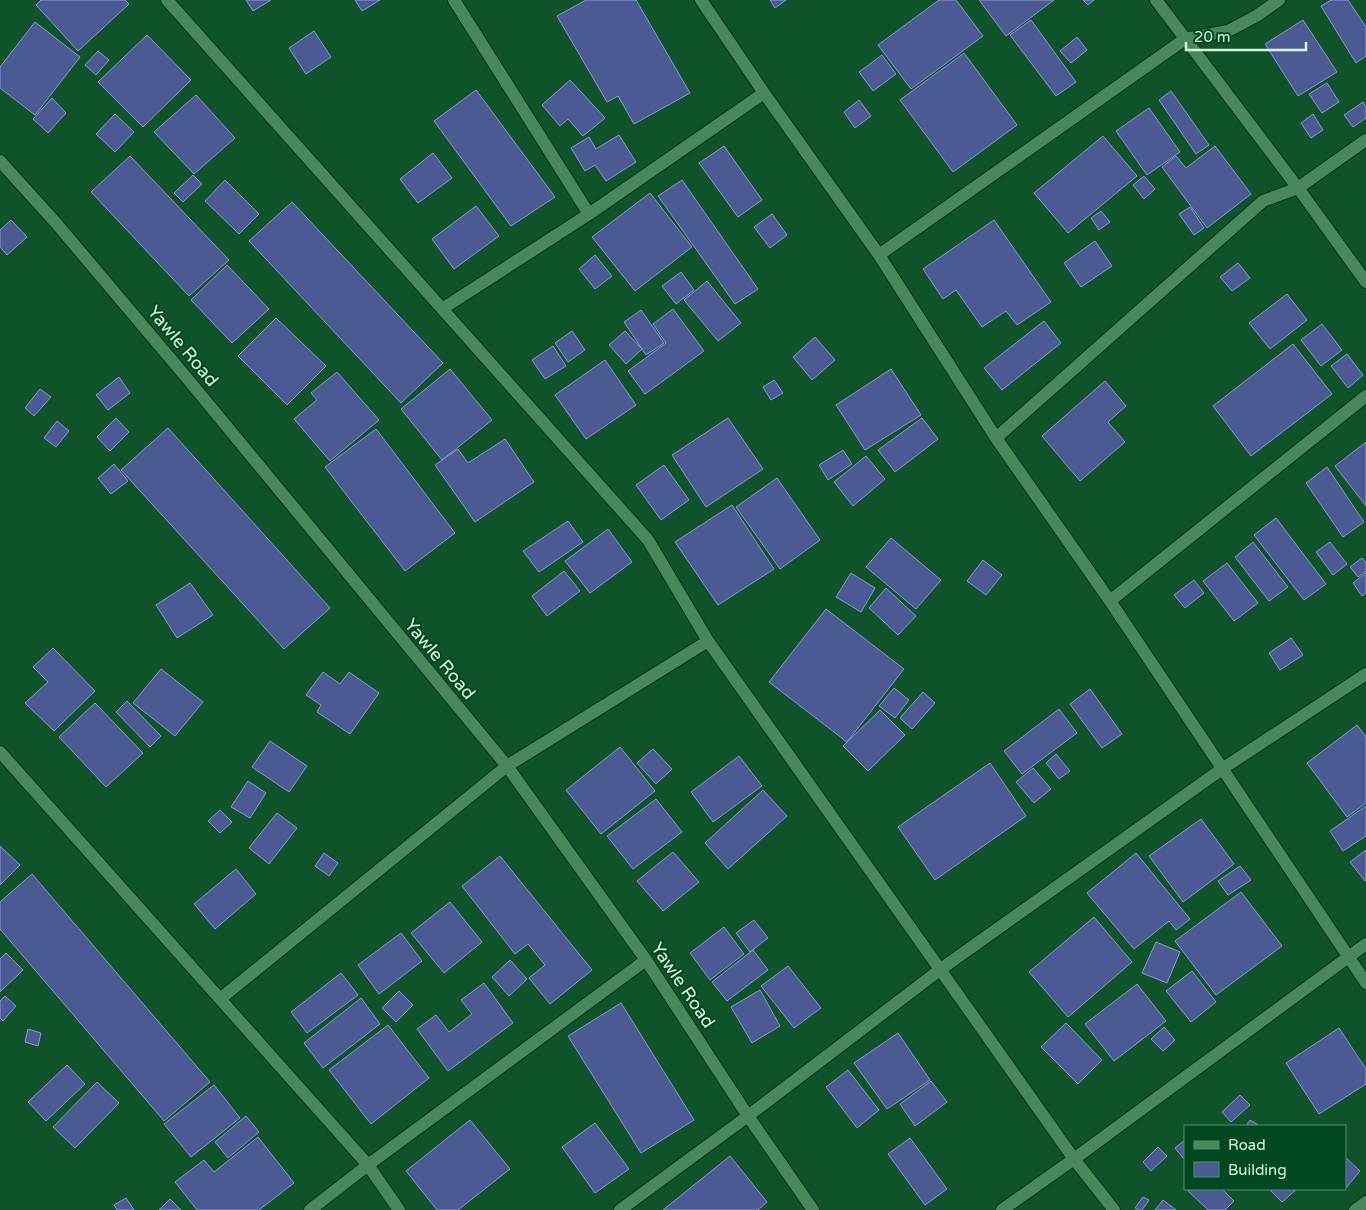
<svg xmlns="http://www.w3.org/2000/svg" width="1366" height="1210" font-family="'Varela Round',sans-serif">
<style>
.building{fill:#4c5a94;stroke:#8899d8}
.lines{fill:none;stroke-linecap:round;stroke-linejoin:round}
.street-casing{stroke:#013617;stroke-width:14}
.street{stroke:#49885c;stroke-width:12}
.labels{text-anchor:middle;dominant-baseline:central;stroke-width:4;stroke-linejoin:round;paint-order:stroke}
.street-label{font-size:18px;fill:#d7f8df;stroke:#004820}
</style>
<rect width="100%" height="100%" fill="#0f532a"/>
<path class="building" d="M41,0H125L129,4L78,51L36,5Z
M246,0H271L253,11Z
M355,0H380L362,11Z
M586,0H636L690,93L634,124L618,96L607,102L557,16Z
M770,0H786L775,8Z
M939,0H956L983,36L911,89L878,45Z
M979,0H1054L1006,36Z
M1083,0H1094L1088,5Z
M1331,0H1348L1366,27V56L1356,63L1321,6Z
M1031,20L1076,82L1056,96L1010,35Z
M1303,20L1337,72L1298,96L1265,44Z
M35,22L80,57L35,115L0,88V67Z
M314,31L331,57L306,74L289,48Z
M147,35L191,80L143,127L98,82Z
M1077,37L1087,50L1071,63L1060,51Z
M98,51L109,60L96,75L85,65Z
M964,53L1017,125L953,172L900,100Z
M882,55L896,74L873,91L859,72Z
M570,80L605,118L583,136L568,119L560,126L542,105Z
M1327,83L1339,102L1322,113L1309,94Z
M476,90L555,197L511,226L434,121Z
M1171,91L1209,145L1196,154L1159,100Z
M196,95L235,138L194,174L154,132Z
M52,98L66,113L48,133L33,119Z
M859,100L871,116L855,128L844,112Z
M1363,102L1366,107V118L1353,127L1344,115Z
M1149,108L1180,152L1147,175L1116,131Z
M115,114L134,132L115,152L96,134Z
M1313,114L1323,130L1311,138L1301,123Z
M619,135L636,162L606,181L595,165L585,171L571,148L589,137L596,149Z
M1103,136L1137,176L1068,233L1034,193Z
M724,146L762,200L738,217L699,163Z
M1215,146L1251,194L1207,228L1162,167L1176,156L1186,168Z
M433,153L452,178L418,203L400,179Z
M130,156L229,260L189,296L91,192Z
M193,175L202,184L183,202L174,193Z
M1144,176L1155,189L1144,199L1133,185Z
M225,180L259,214L239,234L205,201Z
M682,180L758,289L735,304L658,196Z
M650,193L692,247L635,291L592,237Z
M292,202L443,363L401,403L249,241Z
M476,206L499,236L454,269L432,239Z
M1190,207L1204,228L1194,235L1179,214Z
M1101,211L1110,222L1099,230L1091,218Z
M772,214L787,235L770,248L754,227Z
M11,220L27,237L7,255L0,247V230Z
M994,220L1051,302L1017,325L1006,311L982,327L956,290L943,299L923,269Z
M1095,241L1112,266L1081,287L1064,263Z
M595,255L612,276L595,289L579,269Z
M1238,263L1250,278L1232,291L1220,277Z
M227,265L269,309L232,343L191,300Z
M681,272L694,290L676,304L662,286Z
M707,281L741,323L718,341L684,300Z
M1287,294L1307,320L1270,349L1249,323Z
M673,309L704,351L645,394L628,371L666,343L653,324Z
M641,310L664,343L646,355L624,322Z
M276,318L326,366L287,405L238,356Z
M1044,321L1061,343L1002,390L984,368Z
M1322,324L1342,350L1321,366L1301,340Z
M572,331L585,350L568,362L555,343Z
M625,331L642,349L626,364L609,345Z
M815,337L835,360L812,380L793,357Z
M1293,344L1332,394L1251,456L1213,406Z
M553,346L566,366L545,379L532,360Z
M1347,354L1363,375L1348,388L1331,366Z
M605,360L636,405L586,439L555,395Z
M450,369L492,420L442,460L401,409Z
M891,369L921,415L865,450L836,405Z
M337,372L379,420L330,461L294,419L317,400L311,393Z
M119,377L130,393L108,410L96,395Z
M774,380L783,393L771,400L763,387Z
M1105,381L1126,406L1108,422L1125,442L1080,481L1042,436Z
M40,389L51,397L34,416L25,408Z
M116,418L129,432L110,451L97,437Z
M728,418L763,469L706,507L672,455Z
M922,418L938,439L895,472L878,450Z
M57,421L69,431L56,447L44,438Z
M168,428L330,608L284,649L121,470Z
M376,429L455,533L405,571L325,467Z
M505,439L534,482L475,522L435,465L458,449L468,463Z
M1366,442V506L1335,466Z
M843,450L852,464L828,480L819,465Z
M866,456L885,479L853,506L834,482Z
M114,464L128,481L111,494L98,478Z
M664,465L689,500L661,520L636,485Z
M1327,467L1364,522L1343,537L1306,483Z
M777,478L820,540L780,569L736,507Z
M732,505L774,569L718,605L675,542Z
M1276,518L1326,584L1304,600L1254,535Z
M568,521L583,542L539,572L523,551Z
M608,529L632,562L590,593L565,561Z
M891,538L941,580L916,609L866,567Z
M1253,542L1288,587L1269,601L1235,557Z
M1330,542L1347,564L1333,575L1316,552Z
M1362,558L1366,562V571L1358,577L1350,567Z
M983,560L1002,575L986,595L967,581Z
M1227,563L1258,603L1234,621L1203,581Z
M564,571L580,591L547,616L532,596Z
M851,573L875,588L861,612L836,597Z
M1366,573V593L1362,596L1353,583Z
M1194,580L1204,593L1185,608L1174,595Z
M190,583L213,615L177,638L156,605Z
M886,588L916,616L898,635L869,608Z
M826,609L904,669L847,742L769,682Z
M1291,638L1303,655L1280,670L1269,653Z
M53,648L95,691L54,731L25,703L48,682L33,667Z
M161,669L203,702L175,736L133,703Z
M323,672L340,684L349,672L379,693L350,734L317,712L321,705L306,695Z
M894,688L909,700L895,718L879,706Z
M1090,689L1122,734L1102,748L1070,704Z
M923,692L935,703L912,729L900,718Z
M127,701L161,736L150,747L116,712Z
M95,703L143,753L106,787L59,737Z
M1059,709L1077,733L1022,774L1004,751Z
M880,710L905,735L868,771L843,746Z
M1357,725L1366,737V803L1347,817L1307,763Z
M270,741L307,766L289,792L252,767Z
M620,747L655,791L601,834L566,790Z
M653,749L672,769L656,784L637,763Z
M1056,754L1070,771L1059,779L1046,763Z
M739,756L762,786L713,822L691,792Z
M990,763L1026,816L935,880L898,827Z
M1033,768L1051,789L1034,803L1016,782Z
M248,781L266,793L250,818L231,807Z
M763,790L787,816L728,869L705,843Z
M656,799L682,832L633,869L607,836Z
M1366,806V836L1343,851L1330,831Z
M220,810L232,822L220,833L208,821Z
M277,813L297,828L269,864L249,848Z
M1201,819L1234,864L1183,902L1149,856Z
M0,846L20,865L0,885Z
M1366,850V880L1365,881L1350,862Z
M673,852L699,882L663,911L637,881Z
M324,853L338,863L329,876L315,866Z
M1136,853L1190,919L1176,930L1169,921L1134,949L1087,893Z
M500,856L592,970L550,1004L529,978L545,965L528,944L515,954L462,886Z
M1240,866L1251,880L1228,895L1218,881Z
M236,869L256,894L215,929L194,904Z
M32,874L210,1082L164,1121L0,929V902Z
M1241,892L1282,946L1216,995L1175,941Z
M450,902L482,942L444,973L411,933Z
M1094,917L1132,962L1068,1017L1029,972Z
M754,920L768,938L750,952L736,933Z
M724,927L744,954L710,980L690,953Z
M401,933L422,961L379,994L358,965Z
M1156,942L1180,952L1167,983L1142,973Z
M753,950L768,970L727,1001L712,982Z
M6,953L23,970L0,992V959Z
M510,960L527,979L509,996L492,977Z
M788,966L821,1008L794,1028L761,986Z
M1192,971L1216,1002L1191,1022L1166,991Z
M341,973L358,995L307,1033L291,1012Z
M484,983L513,1023L448,1071L417,1029L436,1015L449,1032L472,1014L461,1000Z
M1137,984L1166,1021L1114,1061L1085,1024Z
M760,990L780,1026L752,1043L731,1007Z
M399,991L413,1005L396,1022L382,1008Z
M5,996L16,1006L3,1021L0,1018V1001Z
M361,998L380,1024L323,1068L304,1043Z
M621,1003L694,1120L641,1153L568,1036Z
M1066,1023L1102,1060L1078,1084L1041,1047Z
M388,1025L429,1078L371,1124L329,1070Z
M1164,1027L1175,1040L1163,1051L1151,1039Z
M1339,1028L1366,1069V1084L1319,1114L1286,1063Z
M28,1029L41,1033L38,1046L25,1042Z
M898,1033L930,1080L887,1109L854,1063Z
M67,1065L85,1084L46,1121L28,1102Z
M848,1070L879,1110L857,1128L826,1087Z
M931,1081L947,1102L915,1126L900,1104Z
M97,1082L119,1103L75,1148L53,1127Z
M214,1085L240,1118L191,1157L164,1124Z
M1240,1095L1250,1105L1231,1122L1222,1112Z
M246,1116L259,1132L228,1158L215,1142Z
M470,1120L510,1169L458,1210H437L406,1171Z
M1250,1120L1260,1126H1246Z
M595,1123L629,1169L595,1193L562,1147Z
M258,1137L294,1183L259,1210H197L175,1182L204,1160L214,1172Z
M910,1138L947,1189L925,1205L888,1154Z
M1185,1140V1158L1184,1159L1175,1148Z
M1158,1147L1167,1156L1151,1171L1143,1162Z
M730,1156L767,1202L758,1210H663Z
M1345,1157L1360,1171L1345,1189Z
M1186,1189H1222L1234,1201L1225,1210H1208Z
M1269,1189H1297L1282,1202Z
M1143,1197L1149,1200L1142,1210H1139L1135,1208Z
M126,1198L134,1210H117L114,1205Z
M170,1199L181,1210H159Z
M1163,1200L1176,1210H1155Z"/>
<g class="lines">
<g class="street-casing">
<path id="street" d="M167,0L648,540L708,641L1074,1159L1114,1210
M454,0L589,214
M701,0L764,93L879,255L996,438L1110,601L1366,983
M1156,0L1298,188L1366,282
M0,161L56,223L186,377L507,766L646,960L748,1116L813,1210
M879,255L1185,39L1228,31L1258,15L1279,0
M442,309L589,214L764,93
M996,438L1263,201L1298,188L1366,140
M1110,601L1366,396
M0,752L368,1165L399,1210
M220,999L507,766L708,641
M310,1210L368,1165L646,960
M620,1210L748,1116L941,969L1222,769L1366,674
M1002,1210L1074,1159L1366,944
M1355,1210L1366,1202"/>
</g>
<use href="#street" class="street"/>
</g>
<g class="labels">
<g class="street-label">
<text transform="translate(183 346) rotate(50)">Yawle Road</text>
<text transform="translate(440 659) rotate(50)">Yawle Road</text>
<text transform="translate(683 985) rotate(56)">Yawle Road</text>
</g>
</g>
<rect x="1184" y="1125" width="162" height="65" fill="#004820" stroke="#568e6c"/>
<rect x="1194" y="1141" width="25" height="8" fill="#49885c" stroke="#568e6c"/>
<text x="1228" y="1150" font-size="15" fill="#d7f8df">Road</text>
<rect x="1194" y="1162" width="25" height="15" fill="#4c5a94" stroke="#568e6c"/>
<text x="1228" y="1175" font-size="15" fill="#d7f8df">Building</text>
<path d="M1186 42v8h120v-8" fill="none" stroke="#d7f8df" stroke-width="2.5"/>
<text x="1194" y="42" font-size="15" fill="#d7f8df" stroke="#004820" stroke-width="4" paint-order="stroke">20 m</text>
</svg>
